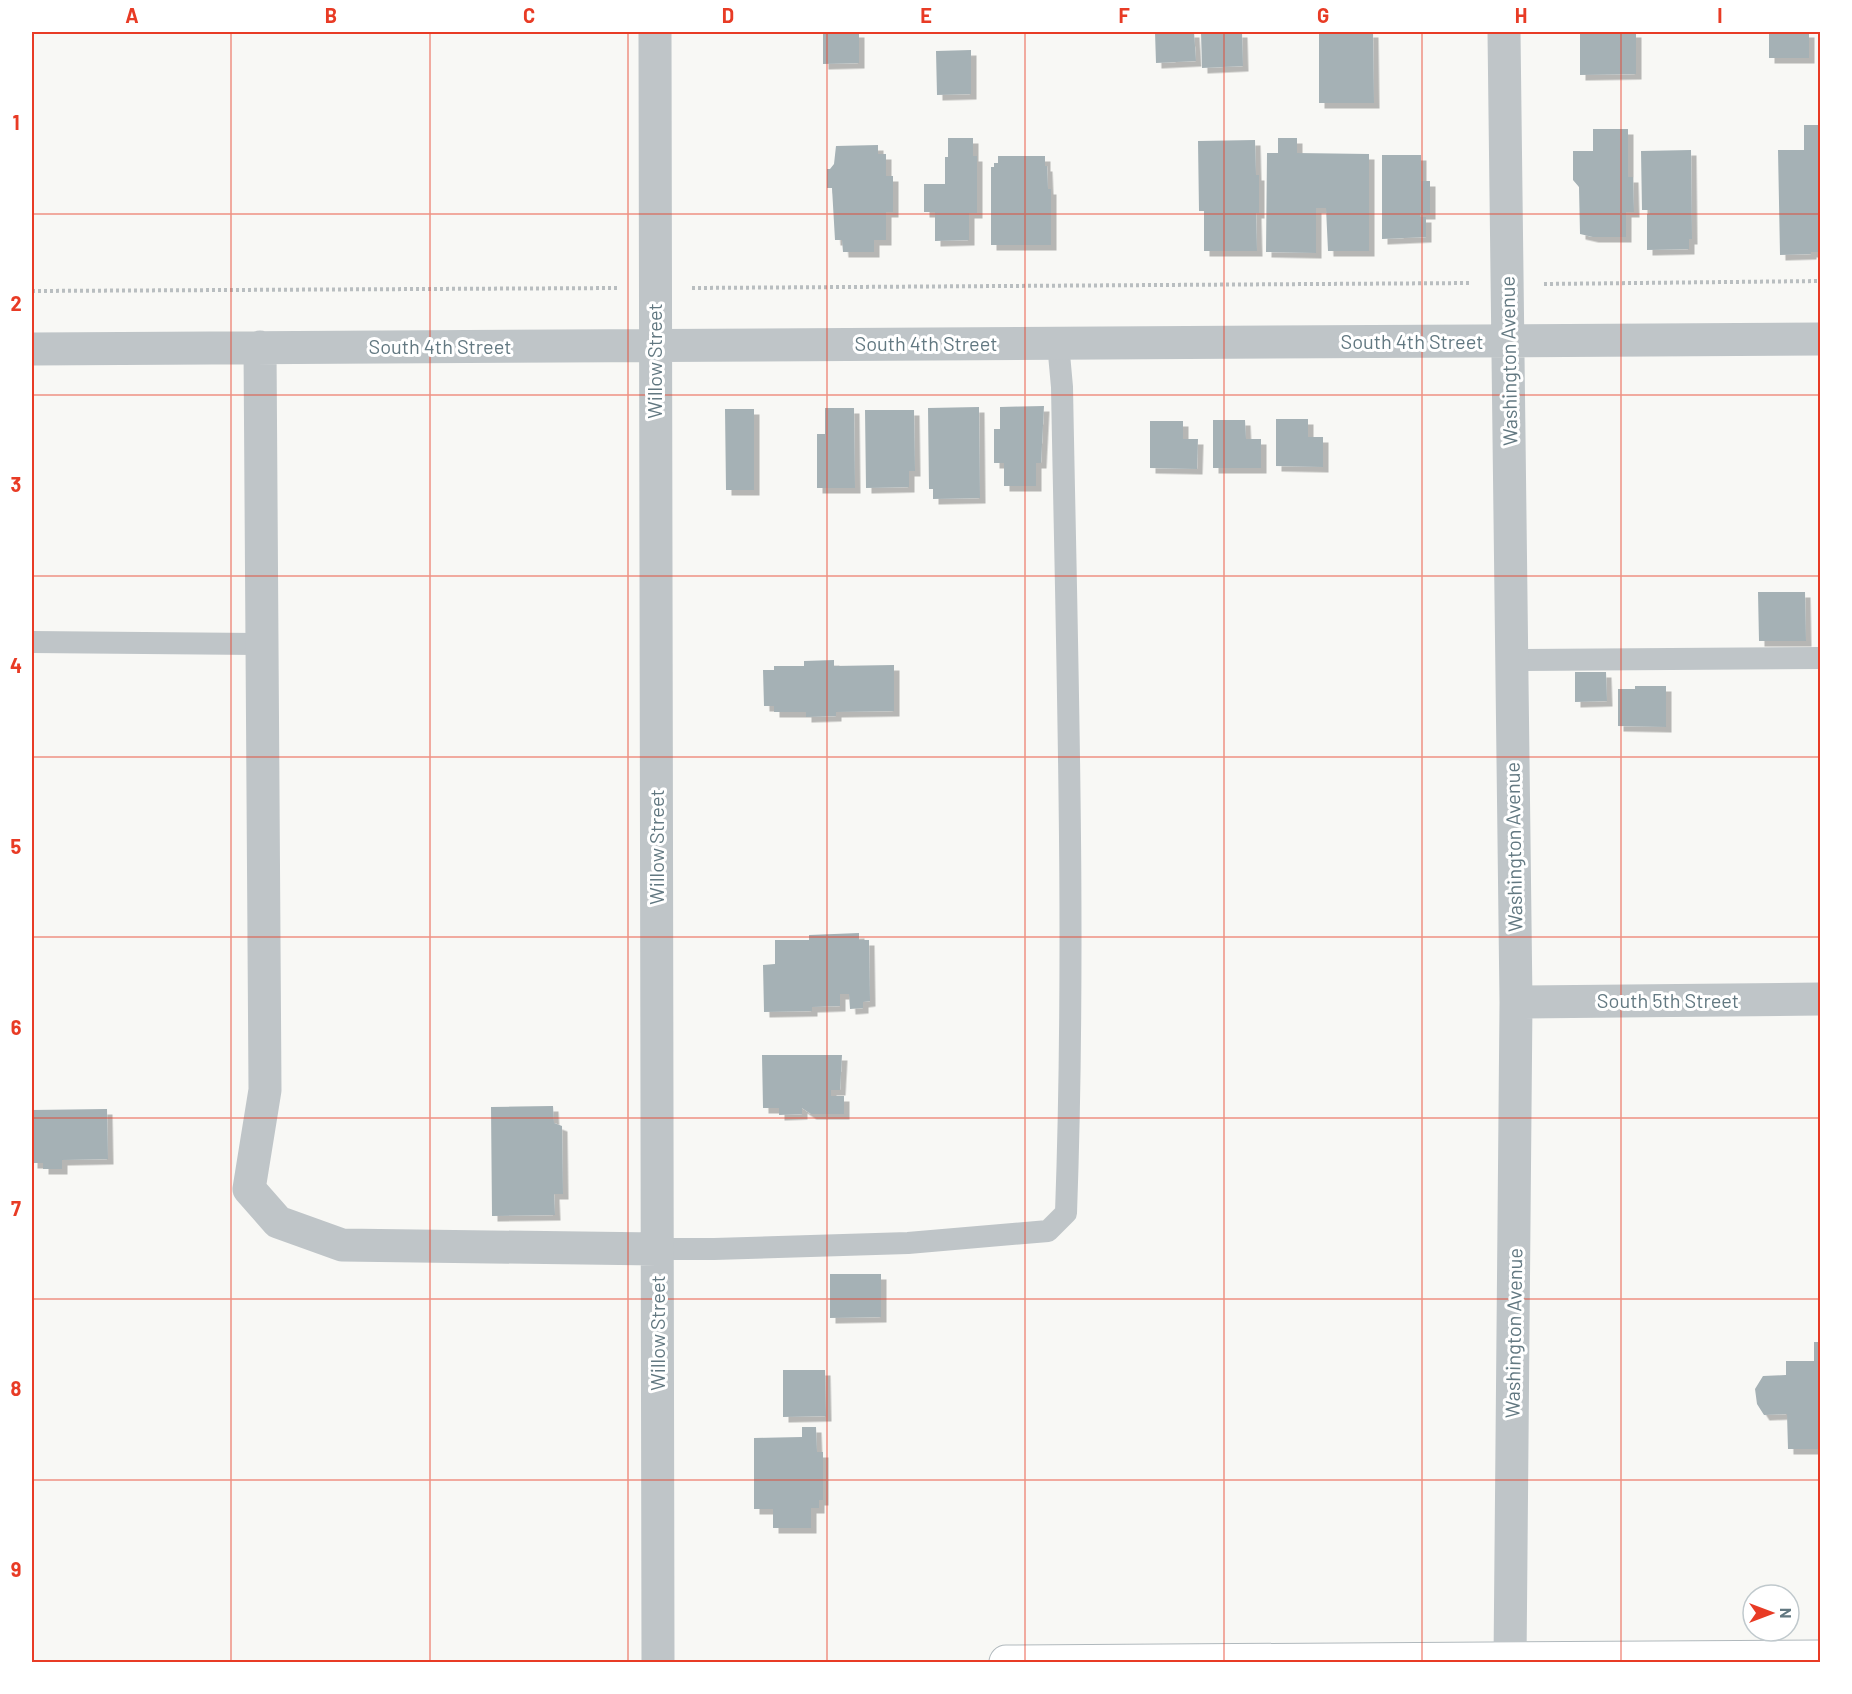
<svg xmlns="http://www.w3.org/2000/svg" width="1852" height="1694" font-family="Barlow,sans-serif">
<style>
.building{fill:#a5b1b5;filter:url(#shadow)}
.lines{fill:none;stroke-linecap:round;stroke-linejoin:round}
.secondary-casing{stroke:#b1b9bd;stroke-width:35}
.path{stroke:#b9bec0;stroke-width:4;stroke-dasharray:3 3;stroke-linecap:butt}
.lane{stroke:#bfc5c8;stroke-width:22}
.street{stroke:#bfc5c8;stroke-width:33}
.secondary{stroke:#fff;stroke-width:33}
.grid{fill:none;stroke:#e83b25;stroke-width:1.5;stroke-opacity:0.55}
.labels{text-anchor:middle;dominant-baseline:central;stroke-width:6;stroke-linejoin:round;paint-order:stroke}
.street-label{font-size:20px;fill:#627881;stroke:#fff}
.neatline{fill:none;stroke:#e83b25;stroke-width:2}
.grid-label{font-size:20px;text-anchor:middle;font-weight:bold;fill:#e83b25}
</style>
<defs>
<filter id="shadow"><feDropShadow dx="5.5" dy="5.5" stdDeviation="0" flood-color="#0004"/></filter>
</defs>
<rect width="100%" height="100%" fill="#f8f8f5"/>
<path class="building" d="M823,32H859V63L823,64Z
M1155,32H1194L1196,61L1156,63Z
M1201,32H1242L1243,66L1202,68Z
M1319,32H1373L1374,103H1319Z
M1580,32H1636V74L1580,75Z
M1769,32H1809V58H1769Z
M971,50V94L937,95L936,51Z
M1804,125H1820V252H1811V254L1780,255L1778,150H1804Z
M1593,129H1628V177H1633L1634,212H1626V237H1593L1580,234L1579,187L1573,180V151H1593Z
M948,138H973V156H977V213H969V240L935,241V212H924V184H945V157H948Z
M1278,138H1297V153L1369,154V251H1328L1326,208H1316V253L1266,252L1267,153H1278Z
M1255,140L1256,175H1259V213H1256L1257,251H1204V211H1199L1198,141Z
M878,145V154H886V176H893V212H886V240H874V252H843L842,240H835L832,188H827V169H830L834,164L836,146Z
M1691,150L1692,239H1689V249L1647,250V214H1650V210H1642L1641,151Z
M1382,155H1421V181H1430V214H1420V217H1426V237L1382,239Z
M998,156H1045V166H1047L1048,189H1051V245H991V167H994V163H998Z
M1044,406L1041,463H1036V486H1004V463H994V429H1000V407Z
M979,407L980,498L933,499V489H929L928,408Z
M825,408H854L855,488H817V434H825Z
M725,409H754V490H726Z
M865,410H914L915,471H909V487L866,488Z
M1276,419H1308V437H1323V467L1276,466Z
M1213,420H1245L1246,439H1261V468H1213Z
M1150,421H1183V439H1198L1197,469L1150,468Z
M1758,592H1805L1806,641H1759Z
M834,660V666L894,665V711L836,712V716L806,717V712H774V706H764L763,670H774V666H804V661Z
M1575,672H1606L1607,701L1575,702Z
M1635,686H1666V727L1618,726V689H1635Z
M859,933V940H869L870,1001L863,1002V1008L850,1009L849,994H840V1006L812,1007V1011L764,1012L763,965L775,964V940H809V935Z
M762,1055H842L840,1090H831V1096H844V1114H811L802,1108V1114L779,1115V1108H763Z
M553,1106L554,1123L562,1126L563,1194H554L555,1215L492,1216L491,1107Z
M107,1109L108,1159L62,1160V1169H43V1163H32V1110Z
M830,1274H881V1317L830,1318Z
M1814,1342H1820V1449H1788L1787,1414L1764,1415L1757,1404L1755,1389L1763,1376L1786,1375V1361H1814Z
M783,1370H825L826,1416L783,1417Z
M802,1427H816L817,1452H823V1500H819V1508H811V1528H773V1509H754V1438L802,1437Z"/>
<g class="lines">
<g class="secondary-casing">
<path id="secondary" d="M1006,1662L1820,1657"/>
</g>
<path class="path" d="M1544,284L1820,281
M692,288L1471,283
M32,291L619,288"/>
<path class="lane" d="M32,642L262,644
M1511,660L1820,658
M657,1249H714L908,1243L1048,1231L1066,1213C1076,938 1067,662 1062,387L1058,343"/>
<path class="street" d="M655,32L658,1662
M1504,32L1516,1002L1510,1662
M260,347L265,1090L249,1189L278,1222L342,1245L657,1249
M32,349L1820,339
M1516,1002L1820,999"/>
<use href="#secondary" class="secondary"/>
</g>
<path class="grid" d="M231,32V1662M430,32V1662M628,32V1662M827,32V1662M1025,32V1662M1224,32V1662M1422,32V1662M1621,32V1662M32,214H1820M32,395H1820M32,576H1820M32,757H1820M32,937H1820M32,1118H1820M32,1299H1820M32,1480H1820"/>
<g class="labels">
<g class="street-label">
<text x="1412" y="341">South 4th Street</text>
<text x="926" y="343">South 4th Street</text>
<text x="440" y="346">South 4th Street</text>
<text transform="translate(654 361) rotate(-90)">Willow Street</text>
<text transform="translate(1508 361) rotate(-91)">Washington Avenue</text>
<text transform="translate(656 847) rotate(-90)">Willow Street</text>
<text transform="translate(1513 847) rotate(-91)">Washington Avenue</text>
<text x="1668" y="1000">South 5th Street</text>
<text transform="translate(657 1333) rotate(-90)">Willow Street</text>
<text transform="translate(1513 1333) rotate(-89)">Washington Avenue</text>
</g>
</g>
<rect width="1852" height="1694" fill="none" stroke="#ffffff" stroke-width="66"/>
<g transform="translate(1771 1613) rotate(90)"><circle r="28" fill="#ffffff" stroke="#c0c9cd" stroke-width="1.5"/>
<path d="M0-4.5L10 22L0 15L-10 22Z" fill="#e83b25"/>
<text y="-9" font-size="16" font-weight="bold" text-anchor="middle" fill="#627881">N</text>
</g>
<rect x="33" y="33" width="1786" height="1628" class="neatline"/>
<g class="grid-label">
<text x="132" y="23">A</text>
<text x="331" y="23">B</text>
<text x="529" y="23">C</text>
<text x="728" y="23">D</text>
<text x="926" y="23">E</text>
<text x="1124" y="23">F</text>
<text x="1323" y="23">G</text>
<text x="1521" y="23">H</text>
<text x="1720" y="23">I</text>
<text x="16" y="130">1</text>
<text x="16" y="311">2</text>
<text x="16" y="492">3</text>
<text x="16" y="673">4</text>
<text x="16" y="854">5</text>
<text x="16" y="1035">6</text>
<text x="16" y="1216">7</text>
<text x="16" y="1396">8</text>
<text x="16" y="1577">9</text>
</g>
</svg>
